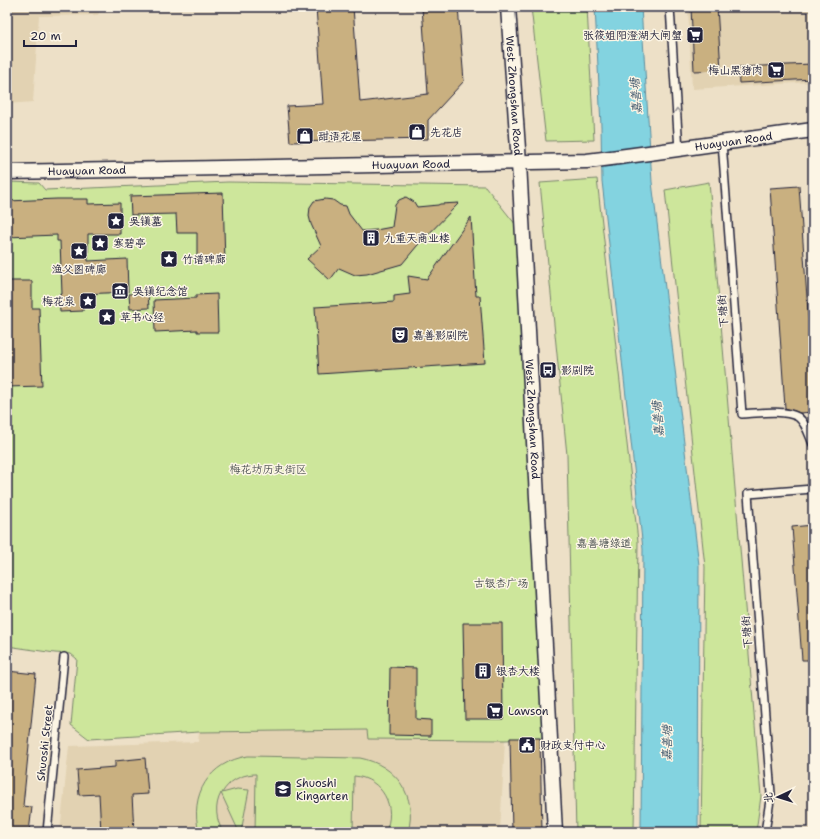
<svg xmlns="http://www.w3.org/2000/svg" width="820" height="839" font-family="'Shantell Sans','LXGW WenKai TC',sans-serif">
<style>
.built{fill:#e2d2b2}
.green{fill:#cde69b;stroke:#78846b}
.water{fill:#83d3e0;stroke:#5c8c9e}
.building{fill:#c9b080;stroke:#22223b}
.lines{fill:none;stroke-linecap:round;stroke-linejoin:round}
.service-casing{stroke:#22223b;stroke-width:10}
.minor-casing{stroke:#22223b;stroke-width:17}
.service{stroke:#fcf5e5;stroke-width:7}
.minor{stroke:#fcf5e5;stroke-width:14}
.oneway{stroke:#9a9698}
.labels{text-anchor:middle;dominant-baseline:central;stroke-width:3;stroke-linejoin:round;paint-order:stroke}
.poi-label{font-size:11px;fill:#22223b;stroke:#fcf5e5;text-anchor:start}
.street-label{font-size:11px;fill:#22223b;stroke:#fcf5e5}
.park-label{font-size:11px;fill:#4d5353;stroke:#fcf5e5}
.water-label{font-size:12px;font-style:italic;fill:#3f576d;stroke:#fcf5e5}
</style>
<rect width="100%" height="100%" fill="#ede0c7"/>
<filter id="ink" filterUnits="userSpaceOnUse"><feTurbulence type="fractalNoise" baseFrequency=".025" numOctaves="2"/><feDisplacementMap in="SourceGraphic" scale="8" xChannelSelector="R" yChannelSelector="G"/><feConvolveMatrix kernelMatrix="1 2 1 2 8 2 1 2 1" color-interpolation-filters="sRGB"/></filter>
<g filter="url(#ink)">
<path class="built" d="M7,7H126L100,10L98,15L39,16L33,102L7,104Z
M688,7H813V82L692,89Z
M368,730L369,739L505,740L500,832H60L69,746L198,742L199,732Z"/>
<path class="green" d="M531,7H587L594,140L546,141Z
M597,179L638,541L634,832H576L567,455L540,183Z
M7,182L39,183L45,190L228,182L485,186L516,225L545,738L505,740L368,739L367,730L199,732L89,739L71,725L77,659L71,654L55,653L7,646Z
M709,182L761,796L756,832H701L705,567L665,190Z
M248,756L360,758C396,765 418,796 408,832H385C398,808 382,778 354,776L353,832H255L256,774H254C240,775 229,781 222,793L237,789L249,790L241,832H239L221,793C214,806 216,820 223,832H199C189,795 209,762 248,756Z"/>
<path class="water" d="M595,7H641L652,182L699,565L698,832H641L643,549L602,181L601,126Z"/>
<path class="building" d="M316,7H353L360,102L428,94L422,7H458L464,81L428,120V139L290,142L287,106L323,104Z
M691,7H717L721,70L694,71Z
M813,64V79L739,83L738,67Z
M799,186L813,382V412L800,413L785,408L770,188Z
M223,193L225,263H197V233H177L176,214L131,215L130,196Z
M406,197L414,202L417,207L438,205L440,204L459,203L417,246L402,264L367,274L355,275L339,268L330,280L307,259L321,246L311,224L309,216L310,207L314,201L325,199L333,200L340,205L346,206L349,214L362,231L376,230L392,227L395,205L399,200Z
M57,199H88V204L120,203V234H88V261L127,259L128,292L83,294V311L60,312L59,295L62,294L60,241H57V235L7,237V201Z
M471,217L476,296H480L485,363L319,374L315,307L394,302V296L410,294L408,276L427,279Z
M7,281H32V308H39L42,386L7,387Z
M148,293L149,308L130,309L129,294Z
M217,294L218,332H197V330L155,332L154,300L196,298V295Z
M813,525V660H802L792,527Z
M463,623H502L503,719H465Z
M390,667L416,668V719L431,720V736L389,735Z
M7,671L36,674L23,806L32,807L29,832H7Z
M510,738H540L542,832H512Z
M145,758L148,794L132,795L134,832H101L99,794L79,795L77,770L115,767V761Z"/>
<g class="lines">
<g class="service-casing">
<path id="service" d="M670,7L679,150
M722,142L742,414C758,413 784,409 798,417C806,423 809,435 813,444
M47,832L64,657
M765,832L771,794L748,494L813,489"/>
</g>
<g class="minor-casing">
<g id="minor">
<path id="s1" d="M508,7L519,163L555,832"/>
<path id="s2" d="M7,172L587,161C663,152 738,140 813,130"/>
</g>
</g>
<use href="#service" class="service"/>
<use href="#minor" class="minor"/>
</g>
<defs><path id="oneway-chevron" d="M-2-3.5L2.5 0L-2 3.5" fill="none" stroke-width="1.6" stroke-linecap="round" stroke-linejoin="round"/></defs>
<use class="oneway" href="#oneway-chevron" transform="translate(677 111) rotate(-94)"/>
</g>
<defs>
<g id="supermarket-square" transform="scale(0.9)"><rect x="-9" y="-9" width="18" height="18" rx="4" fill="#22223b" stroke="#fcf5e5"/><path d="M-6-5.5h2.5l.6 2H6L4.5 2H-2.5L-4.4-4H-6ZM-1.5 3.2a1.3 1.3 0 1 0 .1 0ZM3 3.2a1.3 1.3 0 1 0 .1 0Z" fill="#fff"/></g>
<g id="shop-square" transform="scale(0.9)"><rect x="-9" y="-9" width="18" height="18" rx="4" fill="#22223b" stroke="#fcf5e5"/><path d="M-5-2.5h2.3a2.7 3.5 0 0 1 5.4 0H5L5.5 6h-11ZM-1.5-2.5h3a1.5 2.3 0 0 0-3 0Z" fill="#fff"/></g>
<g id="sight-square" transform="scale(0.9)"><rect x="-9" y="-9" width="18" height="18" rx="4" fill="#22223b" stroke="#fcf5e5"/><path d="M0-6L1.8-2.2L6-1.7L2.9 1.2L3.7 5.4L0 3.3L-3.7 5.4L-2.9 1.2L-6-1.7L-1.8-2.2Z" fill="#fff"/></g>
<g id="building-square" transform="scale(0.9)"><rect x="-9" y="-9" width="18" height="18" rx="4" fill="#22223b" stroke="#fcf5e5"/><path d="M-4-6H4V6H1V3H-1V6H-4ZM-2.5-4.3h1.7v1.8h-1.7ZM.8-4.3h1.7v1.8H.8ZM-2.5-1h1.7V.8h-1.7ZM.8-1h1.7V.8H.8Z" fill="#fff"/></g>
<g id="museum-square" transform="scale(0.9)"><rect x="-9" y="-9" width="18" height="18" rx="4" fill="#22223b" stroke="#fcf5e5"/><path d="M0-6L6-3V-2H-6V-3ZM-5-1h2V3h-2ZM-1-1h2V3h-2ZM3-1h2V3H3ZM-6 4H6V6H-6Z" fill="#fff"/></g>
<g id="theatre-square" transform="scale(0.9)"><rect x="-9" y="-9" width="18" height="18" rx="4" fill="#22223b" stroke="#fcf5e5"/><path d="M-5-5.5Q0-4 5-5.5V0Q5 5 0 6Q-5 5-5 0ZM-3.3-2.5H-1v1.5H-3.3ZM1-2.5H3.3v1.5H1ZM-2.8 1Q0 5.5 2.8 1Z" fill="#fff"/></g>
<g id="bus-square" transform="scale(0.9)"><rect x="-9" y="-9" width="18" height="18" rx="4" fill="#22223b" stroke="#fcf5e5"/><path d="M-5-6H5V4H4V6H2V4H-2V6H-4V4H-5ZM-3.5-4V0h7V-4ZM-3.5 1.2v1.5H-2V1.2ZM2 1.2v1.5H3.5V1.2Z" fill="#fff"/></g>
<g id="civic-square" transform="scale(0.9)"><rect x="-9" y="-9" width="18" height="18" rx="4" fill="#22223b" stroke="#fcf5e5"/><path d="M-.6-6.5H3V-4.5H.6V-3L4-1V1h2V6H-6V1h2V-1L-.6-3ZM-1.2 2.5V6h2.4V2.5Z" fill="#fff"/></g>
<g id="school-square" transform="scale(0.9)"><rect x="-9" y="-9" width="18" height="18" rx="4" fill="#22223b" stroke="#fcf5e5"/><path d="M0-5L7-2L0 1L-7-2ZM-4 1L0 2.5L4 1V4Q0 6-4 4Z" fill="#fff"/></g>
</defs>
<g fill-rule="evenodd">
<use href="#supermarket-square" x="695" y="35"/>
<use href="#supermarket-square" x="776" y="70"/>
<use href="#shop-square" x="417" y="132"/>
<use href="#shop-square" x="305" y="136"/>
<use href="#sight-square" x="116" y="221"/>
<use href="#building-square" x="371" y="238"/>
<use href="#sight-square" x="100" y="243"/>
<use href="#sight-square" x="79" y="251"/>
<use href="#sight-square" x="169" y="259"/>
<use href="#museum-square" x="120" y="291"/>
<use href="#sight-square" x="88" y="301"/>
<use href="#sight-square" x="107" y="317"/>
<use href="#theatre-square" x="400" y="335"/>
<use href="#bus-square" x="548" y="370"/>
<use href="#building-square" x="483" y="671"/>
<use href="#supermarket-square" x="495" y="711"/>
<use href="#civic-square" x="527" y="745"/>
<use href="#school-square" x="283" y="789"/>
</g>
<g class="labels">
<g class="poi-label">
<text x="682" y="35" text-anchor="end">张筱姐阳澄湖大闸蟹</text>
<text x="763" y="70" text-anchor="end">梅山黑猪肉</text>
<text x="430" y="132">先花店</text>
<text x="318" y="136">甜语花屋</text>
<text x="129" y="221">吴镇墓</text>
<text x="384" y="238">九重天商业楼</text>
<text x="113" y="243">寒碧亭</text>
<text x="182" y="259">竹谱碑廊</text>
<text x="79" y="269" text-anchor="middle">渔父图碑廊</text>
<text x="133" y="291">吴镇纪念馆</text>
<text x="75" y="301" text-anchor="end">梅花泉</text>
<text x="120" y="317">草书心经</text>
<text x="413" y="335">嘉善影剧院</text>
<text x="561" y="370">影剧院</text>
<text x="496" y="671">银杏大楼</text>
<text x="508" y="711">Lawson</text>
<text x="540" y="745">财政支付中心</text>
<text x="296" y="783">Shuoshi<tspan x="296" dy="13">Kingarten</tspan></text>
</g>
<g class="street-label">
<text stroke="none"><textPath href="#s1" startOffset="89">West Zhongshan Road</textPath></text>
<text stroke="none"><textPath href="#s2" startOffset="728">Huayuan Road</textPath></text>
<text stroke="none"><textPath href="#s2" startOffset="404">Huayuan Road</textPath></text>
<text stroke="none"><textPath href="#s2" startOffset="80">Huayuan Road</textPath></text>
<text transform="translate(723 311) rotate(-94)">下塘街</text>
<text stroke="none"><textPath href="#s1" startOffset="413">West Zhongshan Road</textPath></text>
<text transform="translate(747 632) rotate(-94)">下塘街</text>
<text transform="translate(45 743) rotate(-84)">Shuoshi Street</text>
</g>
<g class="park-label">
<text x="268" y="469">梅花坊历史街区</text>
<text x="604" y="543">嘉善塘绿道</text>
<text x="501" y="583">古银杏广场</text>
</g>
<g class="water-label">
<text transform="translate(636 96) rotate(-94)">嘉善塘</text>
<text transform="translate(658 419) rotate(-94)">嘉善塘</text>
<text transform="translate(667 743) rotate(-89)">嘉善塘</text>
</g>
</g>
<rect width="820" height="839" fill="none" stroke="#fcf5e5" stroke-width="24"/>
<rect x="12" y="12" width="796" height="815" fill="none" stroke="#22223b" stroke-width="1.5" filter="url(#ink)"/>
<g transform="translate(778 797) rotate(266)" stroke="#fcf5e5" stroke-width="3" paint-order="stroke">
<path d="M0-3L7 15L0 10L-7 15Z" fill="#22223b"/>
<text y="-6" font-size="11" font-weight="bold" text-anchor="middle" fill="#22223b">北</text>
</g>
<path d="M24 40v6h52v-6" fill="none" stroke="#22223b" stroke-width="2"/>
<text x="30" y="40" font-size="12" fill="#22223b" stroke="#fcf5e5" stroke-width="3" paint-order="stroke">20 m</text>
</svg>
